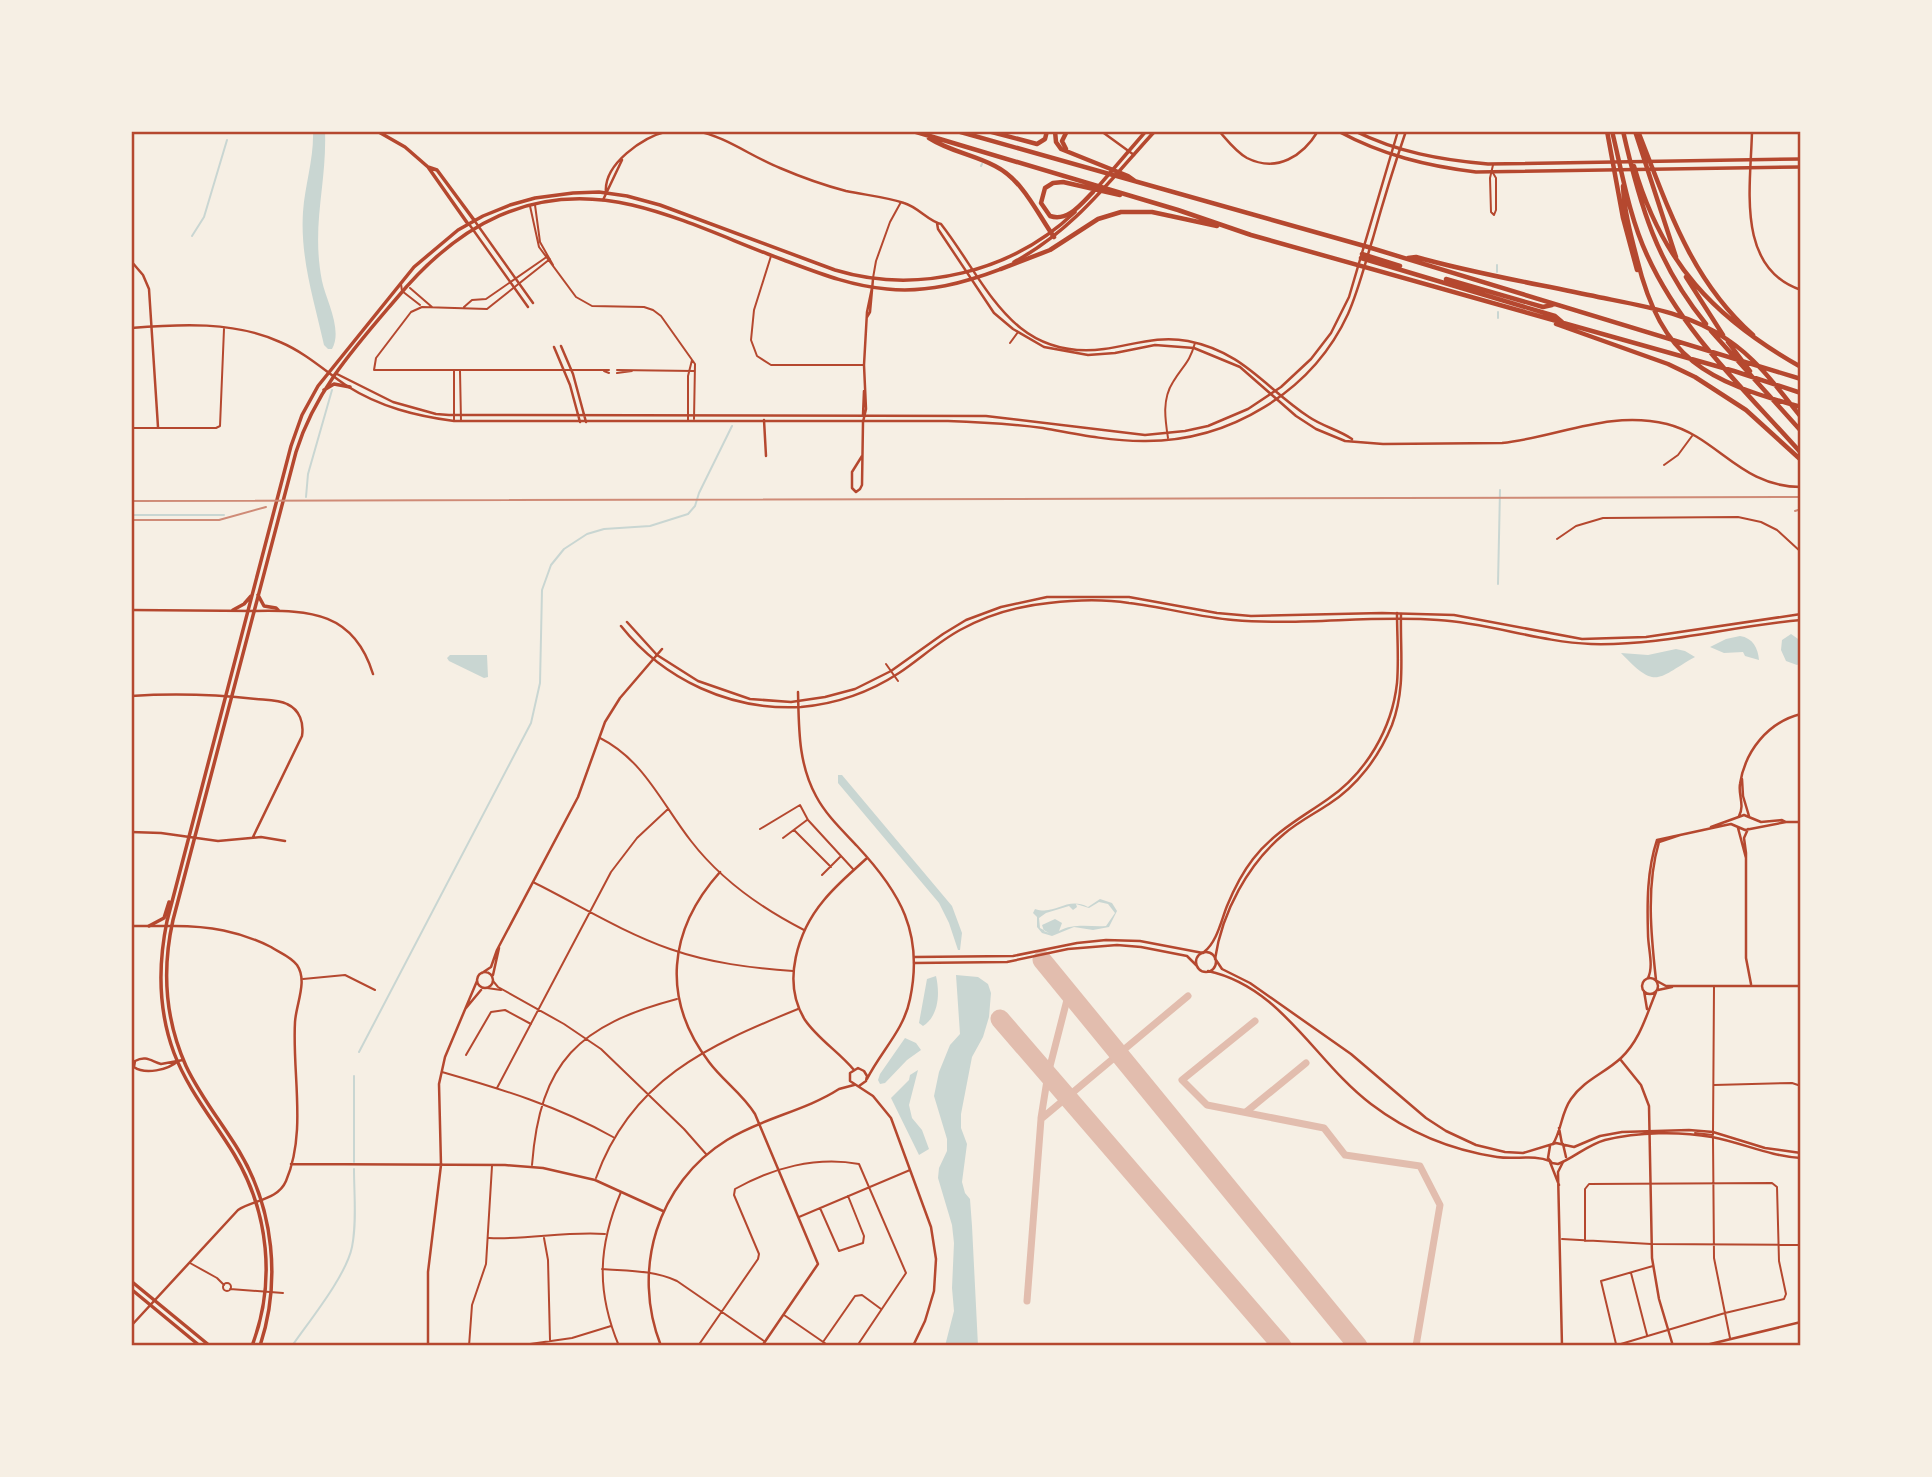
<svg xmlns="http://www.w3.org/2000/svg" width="1932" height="1477" font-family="'Sofia Sans Condensed',sans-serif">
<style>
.water{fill:#c9d6d2;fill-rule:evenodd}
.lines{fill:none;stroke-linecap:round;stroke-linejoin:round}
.stream{stroke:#c9d6d2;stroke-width:2}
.taxiway{stroke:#e2bdae;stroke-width:7}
.runway{stroke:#e2bdae;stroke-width:19}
.minor{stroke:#b5482f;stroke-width:2}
.tertiary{stroke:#b5482f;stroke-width:2.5}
.secondary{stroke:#b5482f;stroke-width:2.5}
.primary{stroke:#b5482f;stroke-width:3.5}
.motorway{stroke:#b5482f;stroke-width:4.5}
.rail{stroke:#cf8b77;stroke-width:2}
.neatline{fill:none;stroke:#b5482f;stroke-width:2.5}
</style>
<rect width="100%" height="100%" fill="#f6efe4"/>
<path class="water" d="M313,131H325C327,185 311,225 322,281C326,300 343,330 332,349H328L324,345C314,300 300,258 303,212C305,184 314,159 313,131Z
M1791,634L1801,641V663L1797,665L1786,661L1781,650L1782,640Z
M1740,636C1753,638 1758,648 1759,660L1745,656L1743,652L1724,653L1710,647L1726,639Z
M1676,649L1685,651L1695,657C1657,678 1657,691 1621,653L1648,655Z
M450,655H487L488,677L484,678L449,661L447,658Z
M838,775H842L952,906L962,933L960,950H958L949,923L939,903L838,783Z
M1100,899L1112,903L1117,911L1109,927L1093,930L1074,927L1052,936L1042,933L1037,927V917L1033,913L1035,909C1056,916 1066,896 1088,907ZM1099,902L1108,904L1115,913L1106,926C1089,927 1074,923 1059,931L1062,923L1055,919L1042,925L1044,931L1049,933L1040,928L1039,918L1046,913L1069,906L1073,910L1077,907L1076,904L1089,908Z
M956,975L978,977L988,984L991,993L989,1017L983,1037L972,1057L961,1114V1128L967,1144L962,1182L965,1193L970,1199L972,1226L978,1346H945L954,1311L952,1288L954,1243L952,1225L938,1178L939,1168L947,1151V1139L934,1096L939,1072L950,1045L960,1034Z
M936,976C940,993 939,1016 923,1026L919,1023L927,979Z
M905,1038L916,1043L921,1050L907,1060L885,1083L880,1084L878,1080L880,1074Z
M918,1070L909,1105L912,1118L922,1130L929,1149L919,1155L891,1098L909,1080L910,1075Z"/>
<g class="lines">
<path class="stream" d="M981,166L982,164
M192,236L204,217L227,140
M1497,265V272
M1498,318V312
M306,497L308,474L332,390
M131,515H224
M1498,584L1500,490
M359,1052L531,723L540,683L542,590L551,565L564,549L587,534L604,529L650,526L688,514L695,506L699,493L732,426
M354,1162V1076
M292,1346C310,1320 346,1276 352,1247C357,1222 354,1194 354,1169"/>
<path class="taxiway" d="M1255,1021L1182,1080L1207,1105L1324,1128L1345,1155L1420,1166L1440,1205L1416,1346
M1246,1112L1306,1063
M1041,1118L1048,1074L1069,992
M1027,1301L1041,1119L1188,996"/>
<path class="runway" d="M1042,960L1358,1346
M1000,1019L1282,1346"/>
<path class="minor" d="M1493,165L1490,178L1491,212L1494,215
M1493,173L1496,178V210L1494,215
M535,205L540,242L553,265
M530,206L539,247L576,297L592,306L644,307L653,310L661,316L695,364L694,419
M771,256L754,310L751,340L757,356L771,365H864
M550,259L487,309L422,307L411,312L376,358L374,370H609
M873,278L876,261L890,222L901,202
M401,284L402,291L420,305
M410,288L432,307
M464,307L472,300L486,299L548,256
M1010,343L1018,332
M617,370L694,371
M454,371V421
M460,371L461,421
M604,371L609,373
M617,373L632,371
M688,420V376L692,360
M131,428H216L220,426L224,329
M1168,438C1165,419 1162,399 1173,382C1183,365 1189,364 1195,343
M1664,465L1678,455L1692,436
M1557,539L1576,526L1603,518L1738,517L1761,522L1777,530L1801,552
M886,664L898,681
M600,738C644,760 662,804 691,841C721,880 761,908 804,930
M760,829L800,805L808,820L853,869
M794,830L831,867
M783,838L807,820
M822,875L840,857
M533,882C579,905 622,932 670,949C710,963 751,968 793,971
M303,979L345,975L375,990
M493,981L498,987L564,1024L601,1049L684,1129L706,1154
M487,988L501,990
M466,1055L491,1012L505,1010L531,1024
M442,1072C501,1089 558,1106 613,1137
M1714,1085L1792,1083L1801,1086
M497,1088L611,872L637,838L668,809
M1695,1133L1713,1135L1714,987
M1713,1138L1714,1258L1730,1338
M532,1165C540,1061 579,1025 677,999
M596,1178C631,1080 707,1046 798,1009
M820,1208L839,1251L863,1243L864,1236L848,1196
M799,1217L910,1170
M489,1238C528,1240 566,1231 605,1234
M544,1238L548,1260L550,1340
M1562,1239L1651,1244L1801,1245
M1585,1241V1189L1589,1184L1772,1183L1777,1187L1779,1261L1786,1294L1784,1299L1725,1313L1614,1346
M190,1263L217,1278L224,1285
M602,1269C628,1271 653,1270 677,1281L764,1341
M1631,1273L1647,1335
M223 1287a4 4 0 1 1 8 0a4 4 0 1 1-8 0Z
M230,1289L283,1293
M784,1315L829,1346
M823,1342L855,1296L862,1295L881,1309
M429,1344H530L572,1338L611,1326
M1616,1344L1601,1281L1653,1266
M469,1346L472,1305L486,1264L492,1166
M619,1346C596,1291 598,1246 621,1192
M698,1346L758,1259L759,1254L734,1195L735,1189C772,1168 816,1156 859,1164L906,1273L857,1346"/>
<path class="tertiary" d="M696,131C725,136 752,157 780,168C801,177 823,185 846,191C865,195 886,197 904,203C918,207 928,221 941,224C987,283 1011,361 1104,349C1133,345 1158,335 1188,341C1244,352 1265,388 1309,417C1322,426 1339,430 1352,439
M1219,131C1227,140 1236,152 1247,158C1277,173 1303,156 1318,131
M1752,131C1751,185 1735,268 1801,290
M606,193C603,164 643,137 668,131
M603,200L622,160
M937,223L938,229L994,313L1013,329L1044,347L1088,355L1115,353L1155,345L1194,348L1240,367L1296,416L1316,429L1345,441L1383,444L1502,443C1559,437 1608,410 1667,424C1718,437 1740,487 1801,487
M131,261L143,275L149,289L158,427
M867,317L870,312L873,279
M863,415L864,391
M764,420L766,456
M862,456L852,472V488L856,492L860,489L862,485L863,422L866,409L864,365L867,312L872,288
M255,611C310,610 354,612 373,674
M798,692C799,728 798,763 816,796C826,815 842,830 857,846C900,892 924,933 910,999C904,1030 881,1051 867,1079
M131,696C176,693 211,694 256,699C265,700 279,700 287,704C300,710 304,723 302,736L253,837
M1742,779L1743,796L1749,816
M1739,816C1745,805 1738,795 1740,784C1745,751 1768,722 1801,714
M1711,827L1744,815L1761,822L1782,820L1786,822H1801
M1738,828L1746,858
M1748,829L1744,838L1746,853V958L1751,984
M131,832L161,833L218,841L261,837L285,841
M720,872C668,930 661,999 709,1062C723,1081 742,1093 755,1114L818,1264L762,1346
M1204,952C1217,942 1221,921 1227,906C1234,889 1242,873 1253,859C1274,832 1301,818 1328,799C1366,773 1392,729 1397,683C1399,660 1397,636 1397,613
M914,957L1013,956L1077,943L1106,940L1140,941L1203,953
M1215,959C1222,912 1248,864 1284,834C1298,822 1314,814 1329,804C1357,786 1379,757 1392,725C1406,688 1400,652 1401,614
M477 980a8 8 0 1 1 16 0a8 8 0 1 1-16 0Z
M482,973L491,967L497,950L578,797L605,722L620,698L662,649
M493,975L499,948
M1642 986a8 8 0 1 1 16 0a8 8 0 1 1-16 0Z
M1648,978C1654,966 1648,948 1648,934C1647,903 1647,870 1657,840L1726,825L1731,824L1745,830L1786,822
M1656,980C1651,935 1646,886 1659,842L1680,835
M1657,981L1666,986H1801
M1658,990L1672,987
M1644,991L1647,1009
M466,1008L481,990
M1620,1059L1641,1085L1649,1106L1652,1258L1659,1299L1673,1346
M178,1061C168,1070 145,1075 134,1067L135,1061C146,1055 151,1061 161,1064L183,1060
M854,1070C839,1052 818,1039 805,1020C781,982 798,931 824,900C837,884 852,872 867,858
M859,1086L866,1081L867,1076L864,1071L858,1068L850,1073V1081L873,1096L891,1118L931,1227L936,1259L934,1291L925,1321L913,1346
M1559,1128L1562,1144
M1553,1144C1562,1129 1561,1113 1571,1099C1584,1080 1605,1073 1621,1058C1640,1040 1646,1016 1656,992
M1550,1162L1559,1185
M291,1164L505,1165L543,1168L595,1180L663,1211
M131,1326L238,1210C253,1200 278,1200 286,1181C307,1132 292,1074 295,1022C296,1004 308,981 297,965C290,956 280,953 271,947C239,931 209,926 174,926
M428,1346V1272L441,1165L439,1084L445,1057L477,981
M661,1346C631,1270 657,1183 727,1140C762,1118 805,1111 839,1089L854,1085
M1562,1346L1558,1172L1563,1162
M1702,1346L1801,1322"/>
<path class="secondary" d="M1101,131L1134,155
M474,220L533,303
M469,224L528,307
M131,328C180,324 234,321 280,342C306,353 325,371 347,386C380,407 416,416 454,421H948C980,422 1011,424 1043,428C1076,434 1109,441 1143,441C1229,442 1312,392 1348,314C1359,289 1365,263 1373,238C1383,202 1394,166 1406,131
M561,346L573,374L586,422
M554,347L570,385L580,422
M337,374L393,402L436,414L449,415L986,416L1145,435L1185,431L1208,426L1248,409L1281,387L1311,359L1331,333L1349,297L1398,131
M131,610L254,611
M627,622L657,655L698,681L750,699L791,702L825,697L855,689L891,671L943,634L966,620L1001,607L1047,597H1129L1217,613L1251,616L1382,613L1454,615L1582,639L1646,637L1801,614
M621,626C664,680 731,711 801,707C835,704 870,692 899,673C920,659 938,642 960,630C987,615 1018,606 1049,603C1075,600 1103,599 1129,603C1164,607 1198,617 1233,620C1301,626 1370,615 1438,620C1490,623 1539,642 1591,644C1662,646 1731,626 1801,620
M131,926H172
M1196 962a10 10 0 1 1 20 0a10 10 0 1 1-20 0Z
M1216,960L1222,969L1250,983L1351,1054L1426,1118L1446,1131L1476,1145L1505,1152L1523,1153L1556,1143L1574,1147L1600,1136L1622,1132L1689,1130L1713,1132L1765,1148L1801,1153
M914,963L1007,962L1068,949L1117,945L1141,947L1187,956L1197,966
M1208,971C1282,987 1315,1062 1371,1104C1409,1133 1451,1150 1497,1157C1516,1160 1533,1154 1550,1161
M1563,1144L1566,1157
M1550,1146L1548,1158L1552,1163L1558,1164C1574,1158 1587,1145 1605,1140C1638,1132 1679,1131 1712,1137C1743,1143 1769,1156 1801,1158"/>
<path class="primary" d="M377,131L405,147L428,167L437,170L474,220
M1338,131C1382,155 1427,166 1476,172L1801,167
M1355,131C1397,152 1441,160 1488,164L1801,159
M428,167L468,224
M1097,188L1146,131
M1014,262C1074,230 1110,180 1155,131
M324,390L334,384L350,387
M258,595L264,606L276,608L278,610
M233,610L244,604L251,596
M149,926L164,918L169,902
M131,1281L210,1346
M131,1289L200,1346
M252,1346C276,1283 269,1212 234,1154C214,1121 188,1090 174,1053C158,1010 158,965 167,921L291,446L302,415L318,386L414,267L458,230L483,216L510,205L535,198L573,193L599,192L627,196L660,205L835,270C918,295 1012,272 1075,212
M260,1346C281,1282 274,1209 239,1151C222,1123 200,1096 186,1066C165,1019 162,969 173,920L296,452C315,391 355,347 396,299C457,225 532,182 632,205C683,217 732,241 781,259C816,272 850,286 887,289C927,293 964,283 1001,269"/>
<path class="motorway" d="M913,131L1178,210L1251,235L1734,371L1801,393
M957,131L1368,247L1801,379
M988,131L1037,144L1045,139L1047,131
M1055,131L1056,142L1061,149L1128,176L1135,181
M1607,131L1623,218L1637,270
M1612,131C1622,172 1629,216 1647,255C1682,332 1745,390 1801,453
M1623,131C1640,206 1657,264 1706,324
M1635,131L1676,257
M1638,131C1668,207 1690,279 1753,335
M929,138C949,151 974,155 995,166C1023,180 1037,213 1054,237
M1066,149L1062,141L1067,131
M1634,166C1662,263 1714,318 1801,367
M1623,186C1624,210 1631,236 1637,259C1662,361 1707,381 1801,407
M1093,192C1081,204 1068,222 1050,216L1041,203L1045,188L1053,183L1063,182L1120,195
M1362,254L1400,266
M1361,258L1555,316L1562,322
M1408,258L1416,257C1476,274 1538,284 1598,297C1643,306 1690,313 1728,340C1758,360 1779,390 1801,417
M1001,269L1050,250L1098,219L1121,212H1152L1217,226
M1686,277L1723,335
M1446,279L1543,307L1552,305
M1556,324L1668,364L1695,377L1746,410L1801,460
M1711,331L1801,431
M1728,342L1750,371"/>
<path class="rail" d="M131,501L1801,497
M1795,511L1801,509
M131,520H219L266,507"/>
</g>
<rect width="1932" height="1477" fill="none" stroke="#f6efe4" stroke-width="266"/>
<rect x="133" y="133" width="1666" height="1211" class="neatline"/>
</svg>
